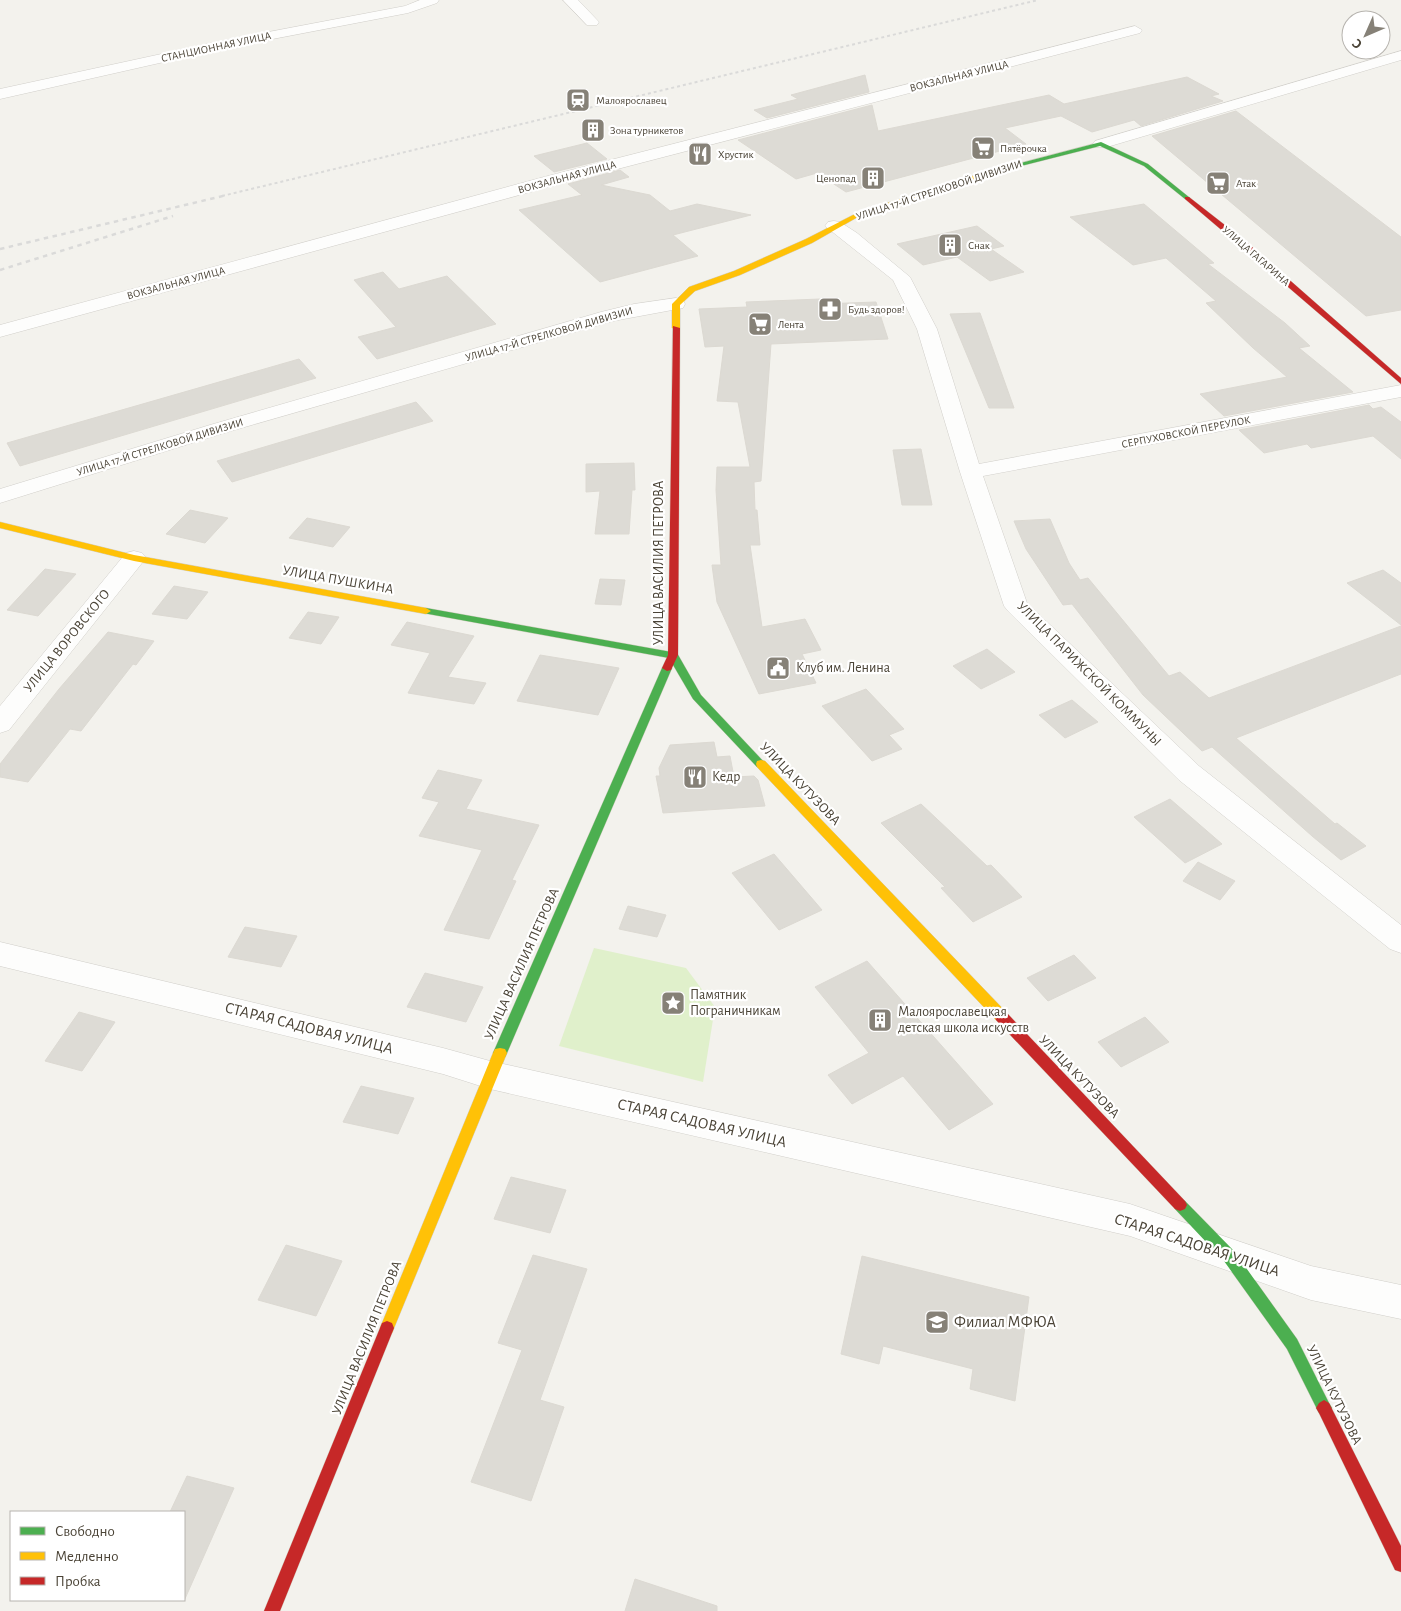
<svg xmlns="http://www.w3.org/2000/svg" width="1401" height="1611" font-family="'Alegreya Sans',sans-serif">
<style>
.green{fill:#e0f0cb}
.building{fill:#dddbd5;stroke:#dcd9d2}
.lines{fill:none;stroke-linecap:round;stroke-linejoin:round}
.street-casing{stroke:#d1cfca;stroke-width:1}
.fast-casing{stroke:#d3cfc3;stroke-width:1}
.slow-casing{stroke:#d3cfc3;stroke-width:1}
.jam-casing{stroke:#d3cfc3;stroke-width:1}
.street{fill:#fdfdfc;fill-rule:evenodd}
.fast{fill:#4caf50;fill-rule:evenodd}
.slow{fill:#ffc107;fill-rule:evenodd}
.jam{fill:#c62828;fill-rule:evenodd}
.rail-far1{stroke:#dadad9;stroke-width:2;stroke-dasharray:3 3;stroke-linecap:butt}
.rail{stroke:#dadad9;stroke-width:2.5;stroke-dasharray:4.5 4.5;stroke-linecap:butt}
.labels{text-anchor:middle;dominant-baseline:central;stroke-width:4.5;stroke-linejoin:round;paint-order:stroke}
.far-street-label{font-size:11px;fill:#4b4437;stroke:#fff}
.far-poi-label{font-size:11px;fill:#4b4437;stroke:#fff;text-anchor:start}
.street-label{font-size:14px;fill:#4b4437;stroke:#fff}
.poi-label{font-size:14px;fill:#4b4437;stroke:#fff;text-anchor:start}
.near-street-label{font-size:16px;fill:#4b4437;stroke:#fff}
.near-poi-label{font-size:16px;fill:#4b4437;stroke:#fff;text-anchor:start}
</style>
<rect width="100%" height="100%" fill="#f3f2ed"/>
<path class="green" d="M594,948L686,968L715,1007L703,1082L559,1046Z"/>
<path class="building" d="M865,75L869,92L767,118L754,110L798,99L791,95Z
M1187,77L1219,94L1211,96L1223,101L1141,126L1134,120L1092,132L1061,116L1005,128L1026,144L846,192L817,173L796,179L738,140L872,105L878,131L1049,95L1064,104Z
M1236,111L1401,237V310L1366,316L1152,136Z
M587,143L607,159L554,172L534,156Z
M620,170L629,177L601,185L650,195L670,211L697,204L751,215L673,235L698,256L600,282L519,210L582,195L568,184Z
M1144,204L1214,263L1208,264L1285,323L1310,346L1299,348L1353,392L1224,416L1200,394L1287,377L1253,348L1206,303L1216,301L1166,258L1133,265L1070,217Z
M977,226L1004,246L991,249L1024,272L990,281L957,257L923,265L897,244Z
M383,272L399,289L447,276L496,324L377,359L358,337L396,327L354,280Z
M820,299L821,304L876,302L888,339L771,344L761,481L754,482L755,510H757L760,545H750L762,627L805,619L821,650L802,654L816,683L759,694L717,602L712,565H721L716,490L717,467H750L738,402L717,401L724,346L705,347L699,309L747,307L746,302Z
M980,313L1014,408H989L950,314Z
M299,359L316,378L20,466L7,443Z
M416,402L433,421L232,482L217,461Z
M1369,405L1373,409L1381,407L1401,422V459L1373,436L1311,448L1307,444L1264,453L1239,430Z
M921,449L932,505H902L893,450Z
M634,463L635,490H632L629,534H595L600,491L586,492V464Z
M190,510L228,518L205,543L166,534Z
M307,518L350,527L333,547L289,538Z
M1050,519L1069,563L1080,580L1088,578L1169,676L1180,672L1209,698L1401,626V674L1236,738L1335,824L1337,823L1366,846L1341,860L1312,836L1212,747L1202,751L1143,695L1072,604L1063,605L1026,549L1014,521Z
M45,569L76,574L38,616L7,610Z
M1383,570L1401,583V625L1347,583Z
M600,579L625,580L621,605L595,604Z
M174,586L208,592L187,619L152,614Z
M308,612L339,617L321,644L289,638Z
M407,622L474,636L448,677L486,683L474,704L408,693L430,653L391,645Z
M108,632L154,641L136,665L133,664L81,731L70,729L28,782L0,777V764L59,689Z
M987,649L1015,672L981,689L953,666Z
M540,655L619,668L598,715L517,701Z
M866,689L904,729L889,735L902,749L872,761L822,706Z
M1072,700L1098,722L1065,738L1039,715Z
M714,742L717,757L730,756L734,777L754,776L758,780L765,806L663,813L656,776H660L659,768L670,745Z
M438,770L482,780L466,809L539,825L512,880L516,881L489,939L444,930L482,850L419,836L439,802L422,798Z
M1170,799L1222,844L1185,863L1134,817Z
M921,804L987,866L991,865L1022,897L973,922L941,888L945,887L881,823Z
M774,854L822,910L779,930L732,873Z
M1198,862L1235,881L1220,900L1183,881Z
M628,906L666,915L657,937L619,929Z
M245,927L297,936L281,967L228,957Z
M1074,955L1096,978L1048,1001L1027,978Z
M867,961L993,1104L949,1130L903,1076L852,1104L828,1075L869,1053L815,987Z
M425,973L483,987L466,1022L407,1007Z
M79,1012L115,1022L82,1071L45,1061Z
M1145,1017L1169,1042L1121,1067L1098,1042Z
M361,1086L414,1098L398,1134L343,1122Z
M511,1177L566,1190L550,1233L494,1219Z
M286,1245L342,1261L316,1316L258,1300Z
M533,1255L587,1269L540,1400L564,1407L531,1501L471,1482L522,1350L498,1343Z
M862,1256L1029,1297L1015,1401L970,1389L973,1369L883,1346L879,1364L841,1354Z
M187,1476L234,1488L184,1601V1512H170Z
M635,1579L717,1606V1611H625Z"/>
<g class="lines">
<g class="street-casing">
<path id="street" d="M420,0H439L437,3L408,13L226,48L0,99V89L226,40L405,6Z
M563,0H578L599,22L597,25H587Z
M1135,26L1142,30L1140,33L556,185L0,337V325L544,177Z
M1401,51V60L1107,147H1095L1093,144L1095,141Z
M834,221L840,222L857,233L910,277L937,329L979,464L1401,385V397L983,476L1027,603L1199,766L1401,925V953L1390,949L1179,780L1008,611L1004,606L960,472L917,329L893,280L825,226L828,222Z
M676,298L683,300L685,304L683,308L613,321L224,433L0,503V489L210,425L601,312L634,304Z
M134,551L142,553L146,558L142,563L9,730L0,733V706L126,553Z
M0,942L443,1048L490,1061L1130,1204L1311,1266L1401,1285V1319L1311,1300L1130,1236L490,1089L443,1074L0,966Z"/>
</g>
<g class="fast-casing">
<path id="fast" d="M1101,142L1148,164L1190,198L1185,199L1144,166L1100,146L1001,171L998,169Z
M426,608L677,653L701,695L766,764L761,768L757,767L693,699L669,658L423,613L421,611Z
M667,665L672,668L507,1053L505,1057L500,1058L495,1057L493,1053L662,668Z
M1180,1199L1185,1201L1234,1251L1297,1339L1329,1403L1332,1408L1329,1413L1324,1416L1319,1413L1287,1349L1224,1261L1175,1209L1173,1205L1175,1201Z"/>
</g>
<g class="slow-casing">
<path id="slow" d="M1001,167L1004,169L1003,170L863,214L812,243L740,275L695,291L680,305V328L676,330L672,328V304L689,287L734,271L806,239L859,212Z
M0,522L134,555L426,608L431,611L426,614L134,561L0,528Z
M761,760L765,761L1006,1012L1007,1016L1006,1020L1001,1021L996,1020L757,767L756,764L757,761Z
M500,1048L505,1049L507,1053L394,1328L392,1333L387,1335L382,1333L380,1328L493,1053L495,1049Z"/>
</g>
<g class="jam-casing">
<path id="jam" d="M1185,197H1189L1244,240L1401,378V384L1238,244L1185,199Z
M673,326L680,328L678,655L671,670L667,671L662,668L668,655Z
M1001,1011L1006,1012L1185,1201L1187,1205L1185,1209L1180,1211L1175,1209L996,1020L995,1016L996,1012Z
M387,1321L392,1323L394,1328L280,1611H264L380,1328L382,1323Z
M1324,1400L1329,1403L1401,1546V1572L1395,1570L1319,1413L1316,1408L1319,1403Z"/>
</g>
<use href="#street" class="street"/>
<use href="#fast" class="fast"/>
<use href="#slow" class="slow"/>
<use href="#jam" class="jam"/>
<path class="rail-far1" d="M222,196L1038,0"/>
<path class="rail" d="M0,249L227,195
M0,270L173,216"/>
</g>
<defs>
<g id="station-square" transform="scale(1.25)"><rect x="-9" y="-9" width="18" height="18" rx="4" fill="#868177" stroke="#fff"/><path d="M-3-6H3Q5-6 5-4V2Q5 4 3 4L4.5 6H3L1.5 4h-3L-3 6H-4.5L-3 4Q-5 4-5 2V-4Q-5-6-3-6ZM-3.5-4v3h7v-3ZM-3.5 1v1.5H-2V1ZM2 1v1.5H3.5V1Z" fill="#fff"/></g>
<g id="building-square" transform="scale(1.25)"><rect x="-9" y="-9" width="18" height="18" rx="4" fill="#868177" stroke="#fff"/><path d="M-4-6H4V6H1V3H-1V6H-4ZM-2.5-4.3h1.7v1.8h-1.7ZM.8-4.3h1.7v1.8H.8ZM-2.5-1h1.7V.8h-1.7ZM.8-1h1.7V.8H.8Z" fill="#fff"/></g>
<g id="supermarket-square" transform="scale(1.25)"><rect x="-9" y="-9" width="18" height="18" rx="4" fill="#868177" stroke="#fff"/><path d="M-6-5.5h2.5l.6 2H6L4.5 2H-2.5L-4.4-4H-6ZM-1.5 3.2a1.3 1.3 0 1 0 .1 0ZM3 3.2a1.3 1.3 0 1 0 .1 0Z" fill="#fff"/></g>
<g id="restaurant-square" transform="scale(1.25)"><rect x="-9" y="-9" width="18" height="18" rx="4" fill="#868177" stroke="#fff"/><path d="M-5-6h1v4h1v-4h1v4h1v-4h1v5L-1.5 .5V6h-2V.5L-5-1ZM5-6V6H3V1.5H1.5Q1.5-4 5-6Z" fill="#fff"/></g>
<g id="pharmacy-square" transform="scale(1.25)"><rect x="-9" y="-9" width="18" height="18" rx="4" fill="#868177" stroke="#fff"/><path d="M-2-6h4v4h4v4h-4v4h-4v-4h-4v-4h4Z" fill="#fff"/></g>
<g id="civic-square" transform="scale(1.25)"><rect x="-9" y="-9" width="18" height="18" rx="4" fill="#868177" stroke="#fff"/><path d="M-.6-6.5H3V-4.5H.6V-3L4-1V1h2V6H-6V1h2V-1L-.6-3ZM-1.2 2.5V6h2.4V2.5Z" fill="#fff"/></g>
<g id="sight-square" transform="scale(1.25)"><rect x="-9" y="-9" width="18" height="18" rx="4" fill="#868177" stroke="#fff"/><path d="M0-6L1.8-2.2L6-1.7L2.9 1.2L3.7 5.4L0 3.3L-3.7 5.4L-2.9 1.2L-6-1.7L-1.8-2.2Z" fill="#fff"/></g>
<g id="university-square" transform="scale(1.25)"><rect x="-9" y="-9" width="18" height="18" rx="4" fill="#868177" stroke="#fff"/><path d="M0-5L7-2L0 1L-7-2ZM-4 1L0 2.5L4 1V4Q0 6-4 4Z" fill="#fff"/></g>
</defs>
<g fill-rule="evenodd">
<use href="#station-square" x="578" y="100"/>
<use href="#building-square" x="593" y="130"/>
<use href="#supermarket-square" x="983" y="148"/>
<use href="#restaurant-square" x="700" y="154"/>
<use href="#building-square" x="873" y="178"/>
<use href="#supermarket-square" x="1218" y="183"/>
<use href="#building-square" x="950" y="245"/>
<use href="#pharmacy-square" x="830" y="309"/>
<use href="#supermarket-square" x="760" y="324"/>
<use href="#civic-square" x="778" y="668"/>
<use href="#restaurant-square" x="695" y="777"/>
<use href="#sight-square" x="673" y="1003"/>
<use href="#building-square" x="880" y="1020"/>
<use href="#university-square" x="937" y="1322"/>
</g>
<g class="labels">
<g class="far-street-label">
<text transform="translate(216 47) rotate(-12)">СТАНЦИОННАЯ УЛИЦА</text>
<text transform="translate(959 76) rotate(-14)">ВОКЗАЛЬНАЯ УЛИЦА</text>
<text transform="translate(567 177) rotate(-15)">ВОКЗАЛЬНАЯ УЛИЦА</text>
<text transform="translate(939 190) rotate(-18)">УЛИЦА 17-Й СТРЕЛКОВОЙ ДИВИЗИИ</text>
<text transform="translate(1256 256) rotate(41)">УЛИЦА ГАГАРИНА</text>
<text transform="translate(176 283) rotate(-15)">ВОКЗАЛЬНАЯ УЛИЦА</text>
<text transform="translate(549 334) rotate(-16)">УЛИЦА 17-Й СТРЕЛКОВОЙ ДИВИЗИИ</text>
<text transform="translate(1186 432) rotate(-11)">СЕРПУХОВСКОЙ ПЕРЕУЛОК</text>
<text transform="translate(160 447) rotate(-17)">УЛИЦА 17-Й СТРЕЛКОВОЙ ДИВИЗИИ</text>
</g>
<g class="far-poi-label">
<text x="596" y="100">Малоярославец</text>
<text x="610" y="130">Зона турникетов</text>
<text x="1000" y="148">Пятёрочка</text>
<text x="718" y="154">Хрустик</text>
<text x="856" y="178" text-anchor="end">Ценопад</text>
<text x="1236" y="183">Атак</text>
<text x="968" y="245">Снак</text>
<text x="848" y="309">Будь здоров!</text>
<text x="778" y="324">Лента</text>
</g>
<g class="street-label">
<text transform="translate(659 563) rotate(-90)">УЛИЦА ВАСИЛИЯ ПЕТРОВА</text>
<text transform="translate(338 580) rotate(10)">УЛИЦА ПУШКИНА</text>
<text transform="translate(67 641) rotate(-51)">УЛИЦА ВОРОВСКОГО</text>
<text transform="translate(1089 674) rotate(45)">УЛИЦА ПАРИЖСКОЙ КОММУНЫ</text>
<text transform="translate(800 784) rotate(46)">УЛИЦА КУТУЗОВА</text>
<text transform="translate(522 964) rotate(-66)">УЛИЦА ВАСИЛИЯ ПЕТРОВА</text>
<text transform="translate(1079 1077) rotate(46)">УЛИЦА КУТУЗОВА</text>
<text transform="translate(367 1338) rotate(-68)">УЛИЦА ВАСИЛИЯ ПЕТРОВА</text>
<text transform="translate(1334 1395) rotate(64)">УЛИЦА КУТУЗОВА</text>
</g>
<g class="poi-label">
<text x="796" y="668">Клуб им. Ленина</text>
<text x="712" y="777">Кедр</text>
<text x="690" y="995">Памятник<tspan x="690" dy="16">Пограничникам</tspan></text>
<text x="898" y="1012">Малоярославецкая<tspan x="898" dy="16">детская школа искусств</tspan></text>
</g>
<g class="near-street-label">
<text transform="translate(309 1028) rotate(14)">СТАРАЯ САДОВАЯ УЛИЦА</text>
<text transform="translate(702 1123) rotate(13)">СТАРАЯ САДОВАЯ УЛИЦА</text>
<text transform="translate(1197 1245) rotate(18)">СТАРАЯ САДОВАЯ УЛИЦА</text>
</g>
<g class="near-poi-label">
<text x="954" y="1322">Филиал МФЮА</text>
</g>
</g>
<rect x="10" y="1511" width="175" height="90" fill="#ffffff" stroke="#b7b4af"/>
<rect x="20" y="1527" width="25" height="8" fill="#4caf50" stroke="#b7b4af"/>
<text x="55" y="1536" font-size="15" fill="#4b4437">Свободно</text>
<rect x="20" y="1552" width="25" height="8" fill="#ffc107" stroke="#b7b4af"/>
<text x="55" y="1561" font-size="15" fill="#4b4437">Медленно</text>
<rect x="20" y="1577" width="25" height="8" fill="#c62828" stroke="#b7b4af"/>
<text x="55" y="1586" font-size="15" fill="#4b4437">Пробка</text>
<g transform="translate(1366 35) rotate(225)"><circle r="24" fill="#ffffff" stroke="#b7b4af"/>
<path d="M0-4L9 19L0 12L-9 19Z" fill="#868177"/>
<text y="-8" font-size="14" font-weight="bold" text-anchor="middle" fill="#4b4437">С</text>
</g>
</svg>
